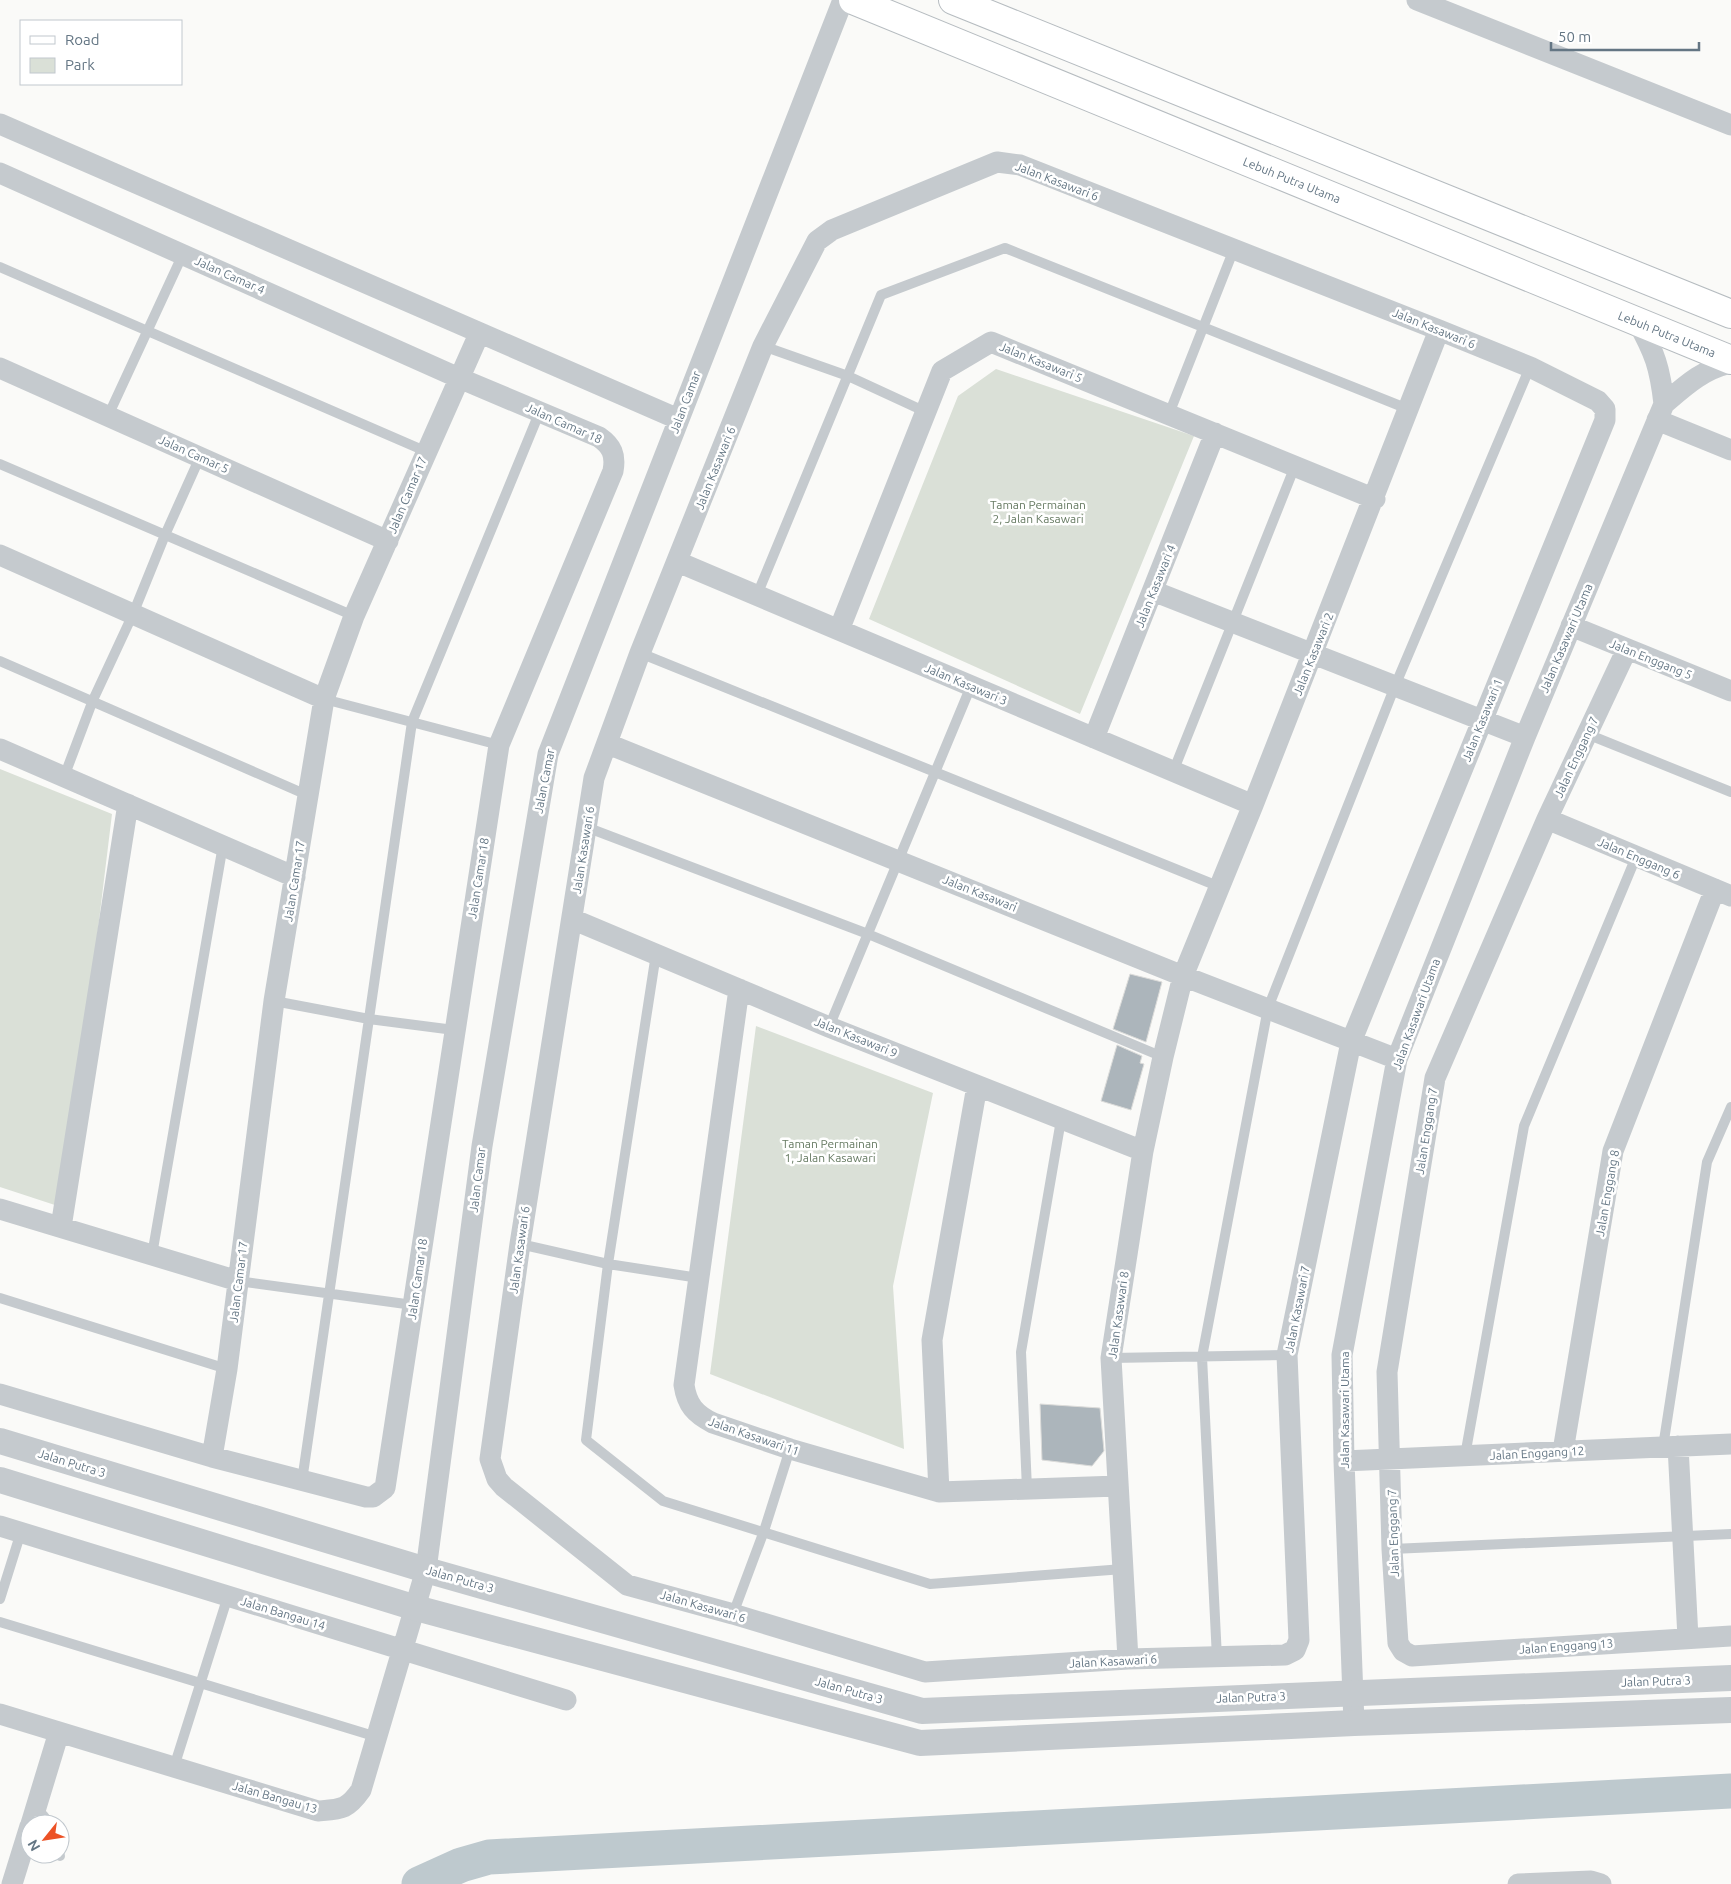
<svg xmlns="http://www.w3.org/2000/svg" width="1731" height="1884" font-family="Ubuntu,sans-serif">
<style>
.green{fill:#dae0d7}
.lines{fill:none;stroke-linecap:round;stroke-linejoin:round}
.river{stroke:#bec9ce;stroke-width:35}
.building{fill:#acb5bb;stroke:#dcdcda}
.primary-casing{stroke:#b6bcc0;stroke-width:30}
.service{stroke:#c5cace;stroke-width:10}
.minor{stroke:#c5cace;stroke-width:21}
.tertiary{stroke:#c5cace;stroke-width:26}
.primary{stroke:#fff;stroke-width:28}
.labels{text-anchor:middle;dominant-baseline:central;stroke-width:5;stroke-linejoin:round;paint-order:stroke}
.street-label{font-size:12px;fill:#647684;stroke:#fff}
.park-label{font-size:12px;fill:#677b63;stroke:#fff}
</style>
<rect width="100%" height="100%" fill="#fafaf8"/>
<path class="green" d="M996,369L1194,436L1080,714L869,619L958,396Z
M0,769L112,814L64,1208L0,1187Z
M756,1026L933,1093L893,1286L904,1449L710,1374Z"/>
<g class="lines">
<path class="river" d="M419,1884L461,1865L489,1857L1731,1791"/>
</g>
<path class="building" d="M1130,974L1162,982L1146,1042L1113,1029Z
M1117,1045L1142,1056L1140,1063L1144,1064L1131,1110L1101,1101Z
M1040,1404L1100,1408L1104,1451L1092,1466L1042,1460Z"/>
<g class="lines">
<g class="primary-casing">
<path id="primary" d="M853,0L1731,360
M953,0L1731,314"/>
</g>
<path class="service" d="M0,267L425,451
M763,346L848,376L926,412
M1169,414L1234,249
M108,416L183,254
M0,464L354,616
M757,595L881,295L1005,248L1408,409
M640,653L1220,887
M0,661L307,795
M324,699L499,745
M1587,734L1731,792
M1173,772L1295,466
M64,777L93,700L133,614L165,535L200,457
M586,827L868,934L1163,1057
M656,954L608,1264L586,1440L663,1501L930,1584L1123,1569
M274,1001L369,1019L454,1030
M829,1027L971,686
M520,1244L608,1264L699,1278
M152,1255L223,845
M238,1281L413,1305
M0,1298L227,1369
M1111,1358L1287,1355
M1663,1447L1707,1162L1731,1107
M1465,1456L1524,1126L1636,857
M302,1481L412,722L540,411
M1027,1489L1021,1352L1061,1120
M1392,1549L1731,1534
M0,1599L21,1532
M733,1614L764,1531L790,1449
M0,1622L377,1737
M1217,1658L1202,1357L1268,1008L1395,686L1530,367
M174,1767L228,1596
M34,1812L43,1815L50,1824
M58,1854L60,1856"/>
<path class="minor" d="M1417,0L1731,125
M0,124L678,419
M997,162L1020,165L1439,330L1530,367L1598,401L1605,409V420L1351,1042L1287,1355L1299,1640L1295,1650L1285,1655L1128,1659L925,1672L733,1614L627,1585L504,1487L497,1479L490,1459L520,1244L594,778L640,653L763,346L817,241L832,230Z
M0,173L459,378L599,437C612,446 616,455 613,471L499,745L385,1488L373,1497H366L212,1457L0,1394
M1637,321C1655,353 1660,368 1664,404
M0,368L388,541
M1657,420L1731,450
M0,555L324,699
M678,562L1253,805
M1153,591L1525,737
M1571,626L1731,691
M839,630L942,371L991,342L1375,499
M1627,649L1547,819L1435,1078L1387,1372L1392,1549L1398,1643L1403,1651L1412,1656L1731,1636
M1094,738L1215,433
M608,744L1183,976L1397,1059
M0,749L295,877
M1547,819L1731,896
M572,919L829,1027L1143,1151
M739,989L684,1385C687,1405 695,1414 713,1423L790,1449L939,1492L1118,1486
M0,1209L238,1281
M61,1227L128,804
M1678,1446L1688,1638
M1563,1451L1613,1151L1715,889
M212,1457L227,1369L274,1001L324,699L354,616L479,334
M1344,1461L1731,1444
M939,1492L932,1340L977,1086
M0,1526L566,1700
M1128,1659L1111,1358L1143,1151L1163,1057L1183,976L1253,805L1439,330
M0,1714L318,1811C341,1809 347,1810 361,1790L426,1570L482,1146L548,754L843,0
M1354,1723L1344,1461L1342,1355L1397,1059L1525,737L1664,404C1685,386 1703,369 1731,363
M31,1824L59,1732
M12,1884L30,1826
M1518,1884L1591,1881L1601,1884"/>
<path class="tertiary" d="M0,1441L426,1570L922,1711L1731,1678
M0,1480L416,1608L920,1743L1354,1723L1731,1710"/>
<use href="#primary" class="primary"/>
</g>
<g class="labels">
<g class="street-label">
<text transform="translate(1292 180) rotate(22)">Lebuh Putra Utama</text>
<text transform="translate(1057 181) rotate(21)">Jalan Kasawari 6</text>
<text transform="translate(230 275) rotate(24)">Jalan Camar 4</text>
<text transform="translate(1434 328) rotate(22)">Jalan Kasawari 6</text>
<text transform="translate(1667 334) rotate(22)">Lebuh Putra Utama</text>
<text transform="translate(1041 362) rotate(22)">Jalan Kasawari 5</text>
<text transform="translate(685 402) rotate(-69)">Jalan Camar</text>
<text transform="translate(564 423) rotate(24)">Jalan Camar 18</text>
<text transform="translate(194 454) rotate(24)">Jalan Camar 5</text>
<text transform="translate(715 468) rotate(-68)">Jalan Kasawari 6</text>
<text transform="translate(407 495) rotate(-67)">Jalan Camar 17</text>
<text transform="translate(1155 586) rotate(-68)">Jalan Kasawari 4</text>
<text transform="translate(1566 638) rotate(-67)">Jalan Kasawari Utama</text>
<text transform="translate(1313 654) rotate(-68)">Jalan Kasawari 2</text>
<text transform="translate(1651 659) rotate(22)">Jalan Enggang 5</text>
<text transform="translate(966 684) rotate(23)">Jalan Kasawari 3</text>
<text transform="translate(1482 720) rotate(-68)">Jalan Kasawari 1</text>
<text transform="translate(1576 757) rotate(-65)">Jalan Enggang 7</text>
<text transform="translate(544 781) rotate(-79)">Jalan Camar</text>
<text transform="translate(583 850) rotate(-81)">Jalan Kasawari 6</text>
<text transform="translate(1639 858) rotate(23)">Jalan Enggang 6</text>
<text transform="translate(478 878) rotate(-81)">Jalan Camar 18</text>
<text transform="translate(294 881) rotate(-81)">Jalan Camar 17</text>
<text transform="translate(980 893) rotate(22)">Jalan Kasawari</text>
<text transform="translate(1416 1014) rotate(-70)">Jalan Kasawari Utama</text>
<text transform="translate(856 1037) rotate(22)">Jalan Kasawari 9</text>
<text transform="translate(1426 1131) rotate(-81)">Jalan Enggang 7</text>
<text transform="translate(477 1180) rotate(-83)">Jalan Camar</text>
<text transform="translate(1607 1193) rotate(-80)">Jalan Enggang 8</text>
<text transform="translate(519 1250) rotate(-82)">Jalan Kasawari 6</text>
<text transform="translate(417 1279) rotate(-82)">Jalan Camar 18</text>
<text transform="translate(238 1282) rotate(-83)">Jalan Camar 17</text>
<text transform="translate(1297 1309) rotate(-79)">Jalan Kasawari 7</text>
<text transform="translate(1118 1315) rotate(-82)">Jalan Kasawari 8</text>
<text transform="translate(1344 1410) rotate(-90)">Jalan Kasawari Utama</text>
<text transform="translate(754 1436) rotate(19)">Jalan Kasawari 11</text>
<text transform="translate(1537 1453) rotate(-3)">Jalan Enggang 12</text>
<text transform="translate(72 1463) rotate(17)">Jalan Putra 3</text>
<text transform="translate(1393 1533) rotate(-92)">Jalan Enggang 7</text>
<text transform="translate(460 1579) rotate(16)">Jalan Putra 3</text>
<text transform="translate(703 1606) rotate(16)">Jalan Kasawari 6</text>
<text transform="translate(283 1613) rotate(17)">Jalan Bangau 14</text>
<text transform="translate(1566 1646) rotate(-4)">Jalan Enggang 13</text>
<text transform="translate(1113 1661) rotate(-3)">Jalan Kasawari 6</text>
<text transform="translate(1656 1681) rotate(-2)">Jalan Putra 3</text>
<text transform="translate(849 1690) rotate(16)">Jalan Putra 3</text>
<text transform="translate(1251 1697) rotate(-2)">Jalan Putra 3</text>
<text transform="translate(275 1797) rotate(16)">Jalan Bangau 13</text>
</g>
<g class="park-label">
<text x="1038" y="504">Taman Permainan<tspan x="1038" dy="14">2, Jalan Kasawari</tspan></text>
<text x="830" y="1143">Taman Permainan<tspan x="830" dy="14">1, Jalan Kasawari</tspan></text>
</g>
</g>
<rect x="20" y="20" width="162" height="65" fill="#ffffff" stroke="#c1c8ce"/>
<rect x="30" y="36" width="25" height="8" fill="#ffffff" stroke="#c1c8ce"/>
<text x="65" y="45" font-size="15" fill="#647684">Road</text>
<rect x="30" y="58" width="25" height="15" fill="#dae0d7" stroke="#c1c8ce"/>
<text x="65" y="70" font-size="15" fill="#647684">Park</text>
<g transform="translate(45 1839) rotate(240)"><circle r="24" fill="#ffffff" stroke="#c1c8ce"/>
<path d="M0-4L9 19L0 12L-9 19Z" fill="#ec5226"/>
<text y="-8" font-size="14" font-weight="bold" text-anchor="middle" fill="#647684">N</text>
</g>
<path d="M1551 42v8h148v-8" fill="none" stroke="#647684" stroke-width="2.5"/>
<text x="1558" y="42" font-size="15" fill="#647684" stroke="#ffffff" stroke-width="4" paint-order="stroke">50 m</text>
</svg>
